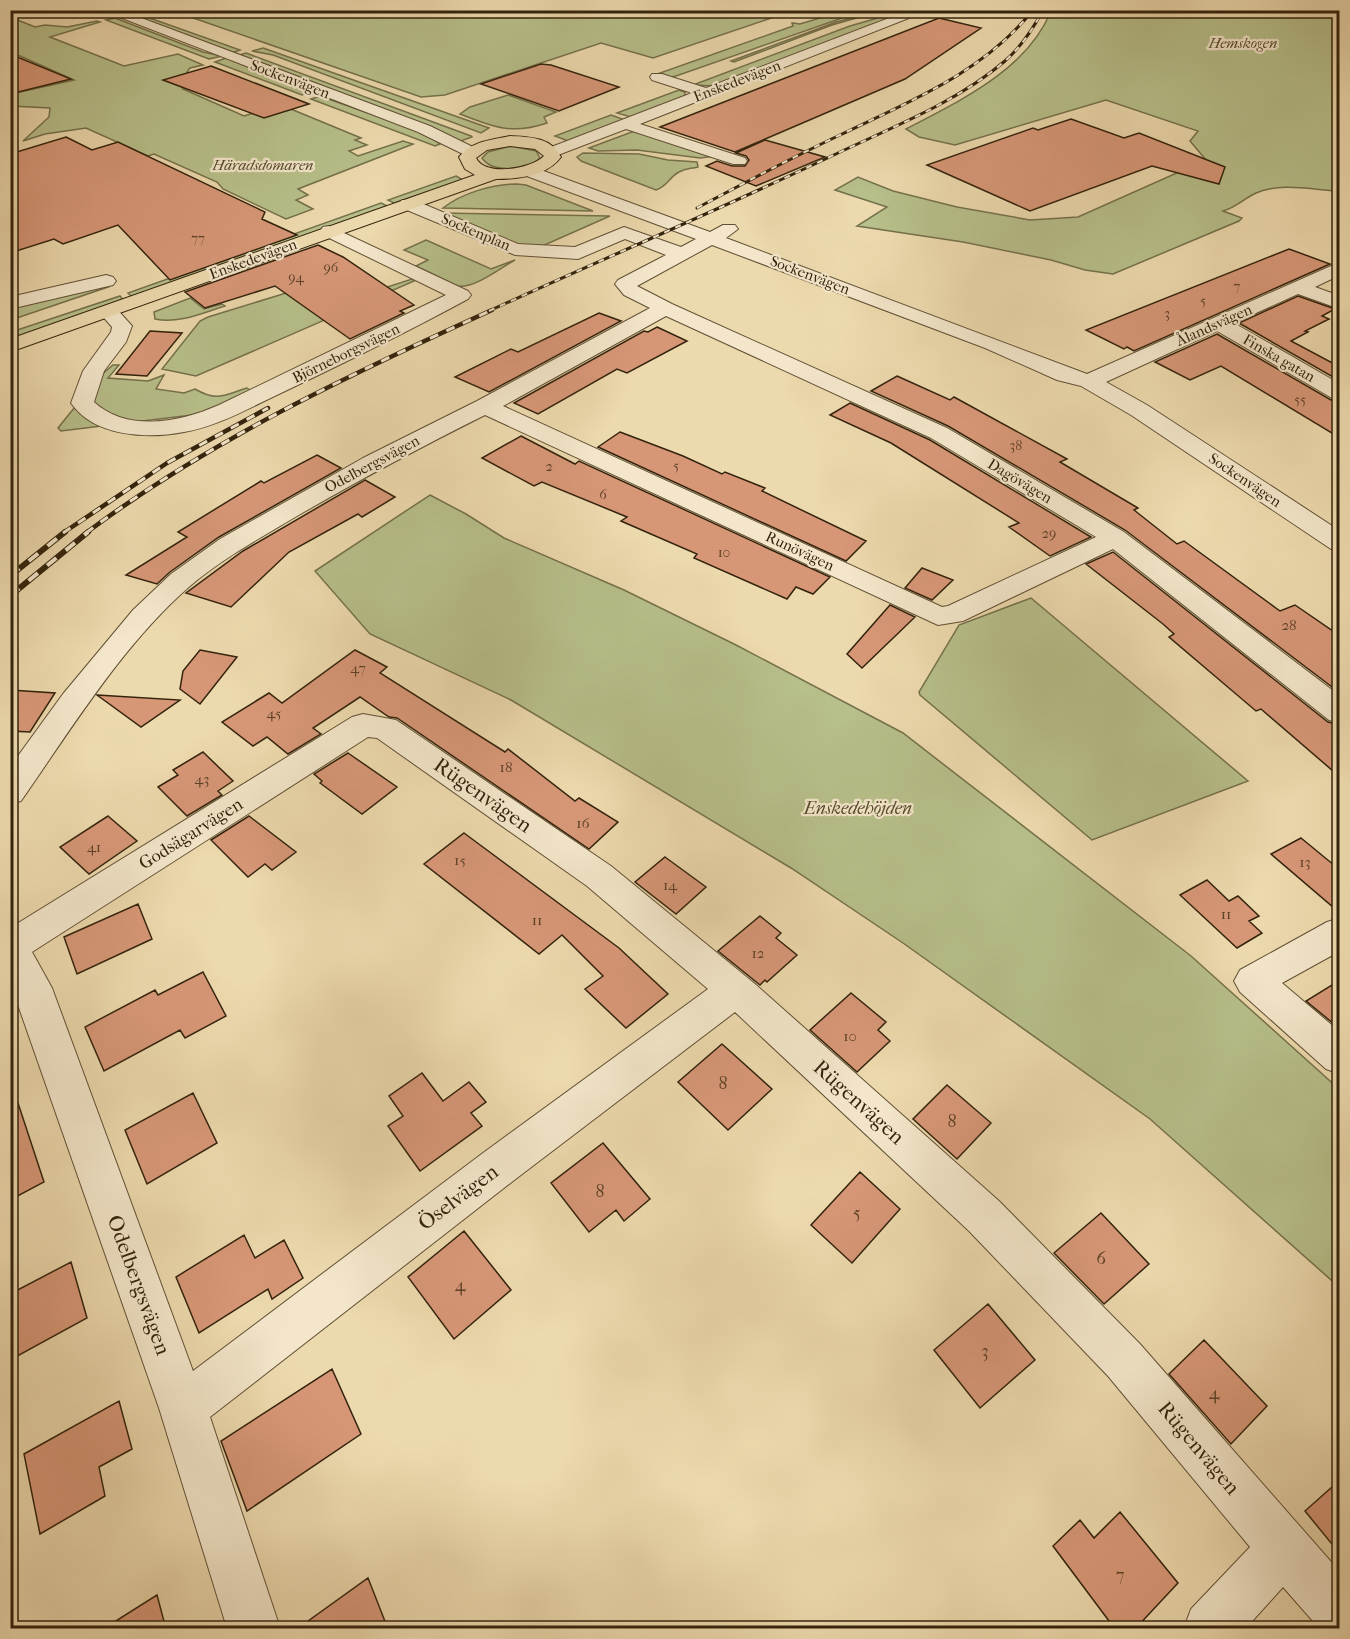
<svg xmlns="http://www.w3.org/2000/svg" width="1350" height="1639" font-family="'IM FELL French Canon',serif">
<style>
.green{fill:#b7bf8a;stroke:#75714b;stroke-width:1.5}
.building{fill:#d79777;stroke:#33230c;stroke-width:1.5}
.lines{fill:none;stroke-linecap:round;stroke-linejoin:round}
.minor-casing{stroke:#615034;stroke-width:2}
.major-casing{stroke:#33230c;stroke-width:2}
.minor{fill:#f3e6ca;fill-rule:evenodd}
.major{fill:#ecd9ad;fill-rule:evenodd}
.rail-far2-casing{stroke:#33230c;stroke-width:3}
.rail-far1-casing{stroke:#33230c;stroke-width:4.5}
.rail-casing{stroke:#33230c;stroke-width:6}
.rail-far2{stroke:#f3e6ca;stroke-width:2;stroke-dasharray:6;stroke-linecap:butt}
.rail-far1{stroke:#f3e6ca;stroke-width:3;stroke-dasharray:9;stroke-linecap:butt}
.rail{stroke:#f3e6ca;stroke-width:4;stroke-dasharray:12;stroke-linecap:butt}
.labels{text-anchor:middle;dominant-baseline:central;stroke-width:4.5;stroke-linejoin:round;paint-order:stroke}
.far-number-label{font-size:14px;fill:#5c4027}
.far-park-label{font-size:15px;font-style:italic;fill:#544a2c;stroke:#f3e6ca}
.far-street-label{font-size:15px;fill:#33230c;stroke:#f3e6ca}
.number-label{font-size:15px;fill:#5c4027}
.park-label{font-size:18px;font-style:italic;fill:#544a2c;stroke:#f3e6ca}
.street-label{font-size:18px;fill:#33230c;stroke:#f3e6ca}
.near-number-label{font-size:18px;fill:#5c4027}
.near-street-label{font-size:21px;fill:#33230c;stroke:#f3e6ca}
</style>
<rect width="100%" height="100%" fill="#ecd9ad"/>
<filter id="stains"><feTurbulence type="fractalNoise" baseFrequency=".00333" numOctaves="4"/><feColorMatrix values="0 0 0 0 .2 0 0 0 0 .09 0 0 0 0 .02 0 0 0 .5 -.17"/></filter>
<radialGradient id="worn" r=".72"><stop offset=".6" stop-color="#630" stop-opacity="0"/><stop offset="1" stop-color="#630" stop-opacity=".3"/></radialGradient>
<path class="green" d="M116,11H130L240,50L232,53Z
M173,11H792L653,58L601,43L445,95L421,97Z
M843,11H862L676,76L670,77L660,73L793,26L792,23L800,24Z
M876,11H881L832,25L734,62L731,61L836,22Z
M1051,11H1339V191C1312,190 1282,182 1256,193C1243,199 1237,207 1223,211L1242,218L1239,221L1113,274L1085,270L1051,260L963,242L857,226L887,207L835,190L858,177L893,191L957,207L1030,220L1078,217L1206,160L1190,141L1198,131L1106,100L955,145L919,137L906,129C961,100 1027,70 1051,11Z
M895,13L902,14L714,86L693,85L850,26Z
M10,17L35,27L45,25L67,27L97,21L100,22L50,37L124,66L178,54L203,65L190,68L187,72L208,81L183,89L244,116L287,103L286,107L361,138L355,140L367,145L349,151L358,156L403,141L413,144L298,189L308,195L296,200L313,209L286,219L223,189L217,182L154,154L148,156L86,128L45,134L23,141L49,117L50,108L11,106V94L74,80L11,52Z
M115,18L203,52L222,56L209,59L106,20Z
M263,48L489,128L481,133L273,55L252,51Z
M246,53L471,136L472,137L458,142L236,56Z
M226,58L310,92L302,95L215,62Z
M679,90L685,92V96L631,117L617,113Z
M508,95L556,112L544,117L547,123C512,135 493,127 460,114L470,107Z
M320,96L424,133L440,144L435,146L311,99Z
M611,115L625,120L568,141L555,136Z
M637,130L716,156L700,158L637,150L598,151L589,148Z
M511,146L536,151L540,158C528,170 493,174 482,158L488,152Z
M583,153L639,154L668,160L697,162L698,167C690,169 686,168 679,172C669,177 669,185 656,190L581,161L577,157Z
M456,176L463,180L394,203L388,200Z
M517,184L526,185L593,211L443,208C462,193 493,184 517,184Z
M381,203L387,206L132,297L128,293Z
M441,213L610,216L540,247L516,244Z
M426,240L491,269L515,260C499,269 474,289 457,286L416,266L428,260L404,250Z
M412,279L414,281L196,376L162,369L200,321L208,317L286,293L375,291Z
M102,284L108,287L11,320V312L22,303Z
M120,296L124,301L11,340V332Z
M190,298L204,309L222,304L225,306C202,313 179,324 155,319L154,312Z
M113,365H119L108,378L148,381L164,375L156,389L184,393L195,389C217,402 224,395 247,388L253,392L200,414L61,431L58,428L100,376Z
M430,495L466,514L504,538L624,590L736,645L903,733L1191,956L1339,1089V1287L1150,1119L903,943L791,868L511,700L370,634L315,571Z
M1031,598L1248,781L1092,840L920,695L919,692L959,625Z"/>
<path class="building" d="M939,18L981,28L905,79L735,152L660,127Z
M10,54L71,79L10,94Z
M541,64L551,65L619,87L559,111L481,84Z
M211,66L309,104L264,118L163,80Z
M1071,119L1124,138L1139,133L1225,167L1219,184L1152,166L1030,211L927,165L1033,128L1038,130Z
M66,137L92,150L118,142L265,212L262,219L297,235L170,280L118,225L63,244L54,239L10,253V154Z
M765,140L825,157L756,186L706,166L717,161L732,166H745L749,160L746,156L736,153Z
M318,245L343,257L414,305L400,311L404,313L350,339L275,286L205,308L185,292Z
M1289,249L1330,264L1134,351L1127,347L1124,349L1086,330Z
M1298,296L1335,309L1322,316L1329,319L1305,331L1308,332L1291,341L1340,367V381L1239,323Z
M599,313L621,321L489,392L455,377L511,349L518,352Z
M657,327L687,341L627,373L617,369L538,414L514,403L644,331L648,332Z
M150,331L182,333L147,376L116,374Z
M1217,334L1331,400L1340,402V438L1221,366L1190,380L1155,362Z
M897,376L950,400L954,397L1067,459L1060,462L1138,508L1134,510L1177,544L1184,541L1280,611L1295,605L1340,636V693L1125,530L948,426L871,391Z
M850,403L930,440L1091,537L1050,556L1009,527L1019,523L891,443L830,415Z
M620,432L683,456L722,474L725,472L765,488L762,491L866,541L846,561L598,447Z
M521,436L575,464L579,461L830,577L813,594L796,587L787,599L694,558L697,554L621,521L627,517L542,482L534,486L482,458Z
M317,455L341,468L219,537L170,572L157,584L126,575L187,537L178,532L261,481L264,483Z
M365,480L395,497L362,517L358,514L289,552L231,607L186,593L243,551Z
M1113,552L1328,722L1340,725V777L1261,709L1256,711L1169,637L1174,634L1163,624L1086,564Z
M922,568L953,580L932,600L905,588Z
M890,605L915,617L862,668L847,654Z
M200,650L237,657L200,704L180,689L183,671Z
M355,650L387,667L380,673L505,752L508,749L575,801L579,798L618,822L589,849L397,718L389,717L360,697L313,728L321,734L288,754L267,737L253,746L222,722L269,693L282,703Z
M10,690L55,693L30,732L10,731Z
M97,695L180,700L141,727Z
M203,752L233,781L218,791L222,795L187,816L158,787L178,775L173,770Z
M348,753L397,787L362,814L320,783L322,781L314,774Z
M108,816L137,841L89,874L60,847Z
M249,816L296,852L272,870L265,864L248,877L211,840Z
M464,833L619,948L668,994L626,1028L585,989L603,976L562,935L539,954L424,864Z
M1301,838L1340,870V913L1271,854Z
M665,857L706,887L676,914L635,882Z
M1207,880L1229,901L1238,896L1259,916L1249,921L1262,933L1237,948L1180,895Z
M138,904L152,939L77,974L64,937Z
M760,916L781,933L776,938L797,955L767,982L765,980L760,985L718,951Z
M203,972L226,1016L185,1038L180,1030L104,1071L85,1027L155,990L158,995Z
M1340,980V1029L1306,1001Z
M851,993L886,1022L878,1030L890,1041L857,1072L810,1030Z
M722,1044L772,1089L728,1130L678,1082Z
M422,1073L443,1101L469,1082L486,1102L471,1113L482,1126L420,1171L388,1126L403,1116L389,1096Z
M947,1085L991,1123L957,1159L913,1119Z
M193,1093L217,1143L147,1184L125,1130Z
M16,1097L44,1182L10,1200V1098Z
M603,1143L650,1199L624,1221L616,1210L589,1232L551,1183Z
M860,1172L900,1209L852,1263L811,1225Z
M1101,1213L1149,1264L1104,1304L1054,1253Z
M464,1231L511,1290L454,1339L408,1277Z
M244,1235L255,1258L284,1240L303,1278L272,1299L268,1289L199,1333L176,1277Z
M71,1262L87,1318L10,1360V1294Z
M988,1304L1035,1360L980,1408L934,1350Z
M1204,1340L1267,1406L1231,1444L1169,1374Z
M332,1369L361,1434L247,1511L221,1441Z
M119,1401L132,1449L99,1467L105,1496L40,1534L24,1454Z
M1340,1480V1554L1305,1511Z
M1120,1512L1178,1583L1135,1629H1115L1053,1546L1080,1520L1094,1538Z
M368,1578L388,1629H297Z
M157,1595L166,1629H103Z"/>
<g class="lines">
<g class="minor-casing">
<path id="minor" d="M101,10H120L430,126L477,149L479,152L477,155H465L418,132Z
M910,10H929L640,124L745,158L747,161L745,164H733L626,129L558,155H546L544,152L546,149L692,93L652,80L650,77L652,74H662L706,88Z
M530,166L710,232L723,225H735L738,229L726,238L1087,374L1340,262V275L1315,287L1340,296V309L1298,294L1234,323L1340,384V400L1332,398L1217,331L1106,382L1147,405L1340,531V551L1331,549L1131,415L1081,386L1057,380L985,348L712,245L637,286L672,304L947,428L1124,532L1340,696V723L1329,720L1113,549L963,621L938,625L485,415C421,447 359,480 297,516C260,538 223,558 190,586C124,643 71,729 21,801L10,804V767L63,694L133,610L171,574L220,539L363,458L477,401L650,308L624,295L615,284L618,280L666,255L625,239L578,259L515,255L402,208L399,204L402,200H414L518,244L575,247L624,227L681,247L696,239L524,175L522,171L524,167ZM666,316L931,438L1096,537L948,606L942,607L503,406Z
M329,226L468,291L471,295L468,299C407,332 344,363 281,393C249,408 218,426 184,432C148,439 94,437 71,403L83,371L111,332L112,327L98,311L101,307H115L132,326L126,342L104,371L94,402C128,433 181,422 219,405L446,295L323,235L320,231L323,227Z
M106,275L113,277L116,281L113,285L10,309V297Z
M363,714L396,720L611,866L755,984L999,1201L1140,1344L1340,1572V1628H1319L1283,1587L1246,1628H1184L1191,1609L1250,1547L1108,1376L969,1231L735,1012L513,1181L210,1417L280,1628H227L159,1408L10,982V928L352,717ZM368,737L377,738L587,886L708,989L483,1153L193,1371L52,988L32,952Z
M1340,918V951L1282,983L1340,1032V1074L1326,1069L1240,992L1234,981L1240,970L1327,922Z"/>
</g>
<g class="major-casing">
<path id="major" d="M510,136C530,137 551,137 561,157C547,176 519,179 496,179L10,352V339L475,175L465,169L459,157C472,141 491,140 510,136ZM510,146L535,149L544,156C531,169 485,177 476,158L487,150Z"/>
</g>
<use href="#minor" class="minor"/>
<use href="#major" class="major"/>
<g class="rail-far2-casing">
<path id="rail-far2" d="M697,208C744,183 791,158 840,135C910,101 983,73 1033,10
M489,311C605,258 723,208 838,153C895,126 957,102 1005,61C1022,46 1033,29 1043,10"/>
</g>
<g class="rail-far1-casing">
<path id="rail-far1" d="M63,533L167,463L268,408
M86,533C210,440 351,374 492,310"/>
</g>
<g class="rail-casing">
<path id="rail" d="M10,576L65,532
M10,596L88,532"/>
</g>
<use href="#rail-far2" class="rail-far2"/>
<use href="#rail-far1" class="rail-far1"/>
<use href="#rail" class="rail"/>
</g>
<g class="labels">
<g class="far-number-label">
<text x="198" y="238">77</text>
<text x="331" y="267">96</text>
<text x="296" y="277">94</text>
<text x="1237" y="286">7</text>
<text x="1203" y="300">5</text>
<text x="1167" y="313">3</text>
<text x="1300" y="399">55</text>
<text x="1016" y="445">38</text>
<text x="676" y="465">5</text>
<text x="549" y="466">2</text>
<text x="603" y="494">6</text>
<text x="1049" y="533">29</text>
<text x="724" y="552">10</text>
</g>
<g class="far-park-label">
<text x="1243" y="43">Hemskogen</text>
<text x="263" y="165">Häradsdomaren</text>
</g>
<g class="far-street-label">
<text transform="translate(290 79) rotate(21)">Sockenvägen</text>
<text transform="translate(737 81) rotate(-21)">Enskedevägen</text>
<text transform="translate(476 232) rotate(23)">Sockenplan</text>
<text transform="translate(253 259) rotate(-20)">Enskedevägen</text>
<text transform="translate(810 275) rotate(21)">Sockenvägen</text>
<text transform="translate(1214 325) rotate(-24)">Ålandsvägen</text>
<text transform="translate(346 353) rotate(-26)">Björneborgsvägen</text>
<text transform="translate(1279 358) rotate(30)">Finska gatan</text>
<text transform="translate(372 464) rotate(-28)">Odelbergsvägen</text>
<text transform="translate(1245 480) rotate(34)">Sockenvägen</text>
<text transform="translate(1020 481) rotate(31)">Dagövägen</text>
<text transform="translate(800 551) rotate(25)">Runövägen</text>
</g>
<g class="number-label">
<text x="1289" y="625">28</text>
<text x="358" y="668">47</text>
<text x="274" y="713">45</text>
<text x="506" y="767">18</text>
<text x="202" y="779">43</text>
<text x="583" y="823">16</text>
<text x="94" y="847">41</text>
<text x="460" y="860">15</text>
<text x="1305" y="862">13</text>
<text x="670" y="885">14</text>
<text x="1226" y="914">11</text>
<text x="537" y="920">11</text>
<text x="758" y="953">12</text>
<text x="850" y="1036">10</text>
</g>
<g class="park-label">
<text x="858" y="808">Enskedehöjden</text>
</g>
<g class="street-label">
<text transform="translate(191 834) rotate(-32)">Godsägarvägen</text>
</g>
<g class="near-number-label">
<text x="723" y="1083">8</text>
<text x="952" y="1121">8</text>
<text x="600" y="1191">8</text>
<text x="857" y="1213">5</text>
<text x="1101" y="1258">6</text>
<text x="460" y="1285">4</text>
<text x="985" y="1351">3</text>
<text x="1214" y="1393">4</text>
<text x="1120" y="1575">7</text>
</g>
<g class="near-street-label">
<text transform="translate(483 795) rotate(35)">Rügenvägen</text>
<text transform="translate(859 1102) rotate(42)">Rügenvägen</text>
<text transform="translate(458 1197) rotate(-37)">Öselvägen</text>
<text transform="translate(139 1285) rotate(70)">Odelbergsvägen</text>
<text transform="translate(1199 1448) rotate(50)">Rügenvägen</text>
</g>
</g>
<rect width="1350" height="1639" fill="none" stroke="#ecd9ad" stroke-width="36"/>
<rect x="12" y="12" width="1326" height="1615" fill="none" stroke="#33230c" stroke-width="3"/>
<rect x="18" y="18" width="1314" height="1603" fill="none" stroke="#33230c" stroke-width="1.5"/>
<rect width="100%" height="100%" filter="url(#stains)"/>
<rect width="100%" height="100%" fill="url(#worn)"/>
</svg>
